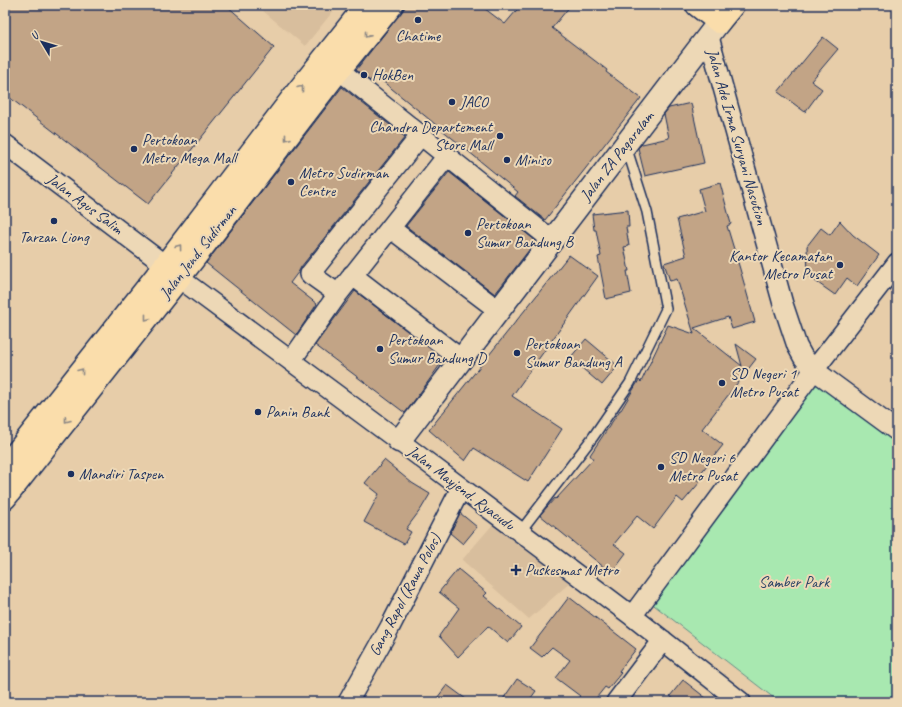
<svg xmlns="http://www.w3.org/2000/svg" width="902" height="707" font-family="Caveat,sans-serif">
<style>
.built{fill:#d8be9d}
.green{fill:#a8e8b0;stroke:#628c87}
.building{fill:#c2a486;stroke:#1b2f5e}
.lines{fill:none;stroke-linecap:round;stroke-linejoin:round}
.lane-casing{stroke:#1b2f5e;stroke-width:12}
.street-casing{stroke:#1b2f5e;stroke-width:22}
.secondary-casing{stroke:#1b2f5e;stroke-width:25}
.primary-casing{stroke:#1b2f5e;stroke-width:25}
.highway-casing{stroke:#1b2f5e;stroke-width:25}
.lane{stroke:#edd8b6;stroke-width:9}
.street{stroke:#edd8b6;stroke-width:19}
.secondary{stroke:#edd8b6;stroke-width:22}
.primary{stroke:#faddab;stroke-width:22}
.highway{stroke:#faddab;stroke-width:22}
.oneway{stroke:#8a8684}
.poi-dot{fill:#1b2f5e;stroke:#edd8b6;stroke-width:1.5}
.labels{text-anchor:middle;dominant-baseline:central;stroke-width:4;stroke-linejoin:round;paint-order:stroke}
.poi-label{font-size:16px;fill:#1b2f5e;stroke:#edd8b6;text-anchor:start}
.street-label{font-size:16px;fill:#1b2f5e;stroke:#edd8b6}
.park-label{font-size:16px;fill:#294266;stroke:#edd8b6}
</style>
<rect width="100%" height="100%" fill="#e7cda9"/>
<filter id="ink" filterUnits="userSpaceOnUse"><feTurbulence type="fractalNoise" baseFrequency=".025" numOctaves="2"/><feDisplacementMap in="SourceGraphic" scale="8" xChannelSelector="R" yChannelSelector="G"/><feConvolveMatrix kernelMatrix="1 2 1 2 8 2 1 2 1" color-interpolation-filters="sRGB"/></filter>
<g filter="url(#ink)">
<path class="built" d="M256,5H338L305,46Z
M494,523L573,580L529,619L462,560Z"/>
<path class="green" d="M819,380L897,439V702H779L650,602Z"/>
<path class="building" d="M9,5H226L274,47L148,204L5,94V10Z
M407,5H480L505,24L521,5H571L552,28L607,70L606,72L641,98L545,220L515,196L518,192L375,75L370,81L356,70Z
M823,37L838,49L811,81L822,89L805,112L778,92Z
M342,87L405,137L301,267L299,271L290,283L317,304L296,335L206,263Z
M691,103L704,163L645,176L638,148L642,144L669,138L664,114L669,108Z
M449,172L536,241L495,294L406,226Z
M720,183L731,224L727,226L740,269L755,322L732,329L728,317L694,328L742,366L736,344L756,359L702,429L723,445L696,479L700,482L683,502L677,497L653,529L637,516L614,544L626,553L611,573L540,515L555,498L556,499L593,459L590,455L620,410H621L639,380L641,382L668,325L694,334L677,279L670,281L664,263L686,256L677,219L705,211L699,189Z
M628,210L629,227H626L629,246L624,247L629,271H627L631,293L606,299L598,257L601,256L596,230H594L592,214Z
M840,221L853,235L879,255L857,286L847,278L835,295L808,276L807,246L821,228L830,235Z
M569,255L598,276L512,396L562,429L528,482L474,448L465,461L429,430Z
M355,291L444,359L425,386L405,413L315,345Z
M586,339L618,366L602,385L570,358Z
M384,460L412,483L430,494L421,509L406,529L411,532L404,544L364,522L379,494L365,483Z
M460,513L477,527L463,544L450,533Z
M458,569L487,593L484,596L521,627L508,643L488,626L458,657L439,636L459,608L439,592Z
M569,597L636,649L619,671L621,673L608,689L605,687L593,702H575L580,696L556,678L570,660L552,647L542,657L530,648Z
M517,679L536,691L528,702H501Z
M683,680L711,702H678L670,696Z
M447,685L470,702H434Z"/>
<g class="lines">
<g class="lane-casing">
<path id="lane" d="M520,532L593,437L630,383L666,309L647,212L626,146"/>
</g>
<g class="street-casing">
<path id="street" d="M709,37L783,304L797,346L803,357L814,370L897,431
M339,70L552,240
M5,144L165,265
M390,228L498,310
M352,275L461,359
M179,278L399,441L632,616L741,702
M338,294L447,156
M291,361L338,294L310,274L421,135
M632,616L814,370L897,263
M348,702L390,627L461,488
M616,702L663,640"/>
</g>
<g class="secondary-casing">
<path id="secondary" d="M399,441L719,22"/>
</g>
<g class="primary-casing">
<path id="primary" d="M697,5L719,22L733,5"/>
</g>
<g class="highway-casing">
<path id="highway" d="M5,467L165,265L294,96L366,5
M5,498L179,278L335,75L392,5"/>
</g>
<use href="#lane" class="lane"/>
<use href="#street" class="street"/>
<use href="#secondary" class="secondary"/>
<use href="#primary" class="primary"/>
<use href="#highway" class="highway"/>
</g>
<defs><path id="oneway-chevron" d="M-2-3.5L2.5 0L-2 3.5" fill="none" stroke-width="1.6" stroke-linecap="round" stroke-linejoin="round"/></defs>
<g class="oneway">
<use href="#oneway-chevron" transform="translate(367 35) rotate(129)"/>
<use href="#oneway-chevron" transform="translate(301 88) rotate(-52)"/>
<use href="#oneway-chevron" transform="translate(287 138) rotate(128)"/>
<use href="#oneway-chevron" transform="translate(179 247) rotate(-53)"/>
<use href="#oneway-chevron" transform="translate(147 318) rotate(128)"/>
<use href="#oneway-chevron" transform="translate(81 371) rotate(-52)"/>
<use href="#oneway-chevron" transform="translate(67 420) rotate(128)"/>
</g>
</g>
<g class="poi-dot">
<circle cx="418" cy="20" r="4"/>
<circle cx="364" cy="75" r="4"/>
<circle cx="452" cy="102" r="4"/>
<circle cx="500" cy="136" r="4"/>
<circle cx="134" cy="149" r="4"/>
<circle cx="507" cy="160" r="4"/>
<circle cx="291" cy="182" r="4"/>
<circle cx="54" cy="221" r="4"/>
<circle cx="468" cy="233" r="4"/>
<circle cx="840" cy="265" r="4"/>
<circle cx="380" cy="349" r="4"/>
<circle cx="517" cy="353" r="4"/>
<circle cx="722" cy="383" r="4"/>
<circle cx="258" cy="412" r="4"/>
<circle cx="661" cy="467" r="4"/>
<circle cx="71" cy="474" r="4"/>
<path d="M514 564h4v4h4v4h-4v4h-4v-4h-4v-4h4z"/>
</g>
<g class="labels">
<g class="poi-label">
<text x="418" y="36" text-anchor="middle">Chatime</text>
<text x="372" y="75">HokBen</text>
<text x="460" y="102">JACO</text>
<text x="492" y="127" text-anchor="end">Chandra Departement<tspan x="492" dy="18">Store Mall</tspan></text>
<text x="142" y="140">Pertokoan<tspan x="142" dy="18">Metro Mega Mall</tspan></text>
<text x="515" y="160">Miniso</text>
<text x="299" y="173">Metro Sudirman<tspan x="299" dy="18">Centre</tspan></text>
<text x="476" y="224">Pertokoan<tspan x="476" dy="18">Sumur Bandung B</tspan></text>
<text x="54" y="237" text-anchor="middle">Tarzan Liong</text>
<text x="832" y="256" text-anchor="end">Kantor Kecamatan<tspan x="832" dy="18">Metro Pusat</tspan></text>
<text x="388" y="340">Pertokoan<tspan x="388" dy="18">Sumur Bandung D</tspan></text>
<text x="525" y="344">Pertokoan<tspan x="525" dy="18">Sumur Bandung A</tspan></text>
<text x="730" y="374">SD Negeri 1<tspan x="730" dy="18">Metro Pusat</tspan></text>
<text x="266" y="412">Panin Bank</text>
<text x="669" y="458">SD Negeri 6<tspan x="669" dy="18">Metro Pusat</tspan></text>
<text x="79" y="474">Mandiri Taspen</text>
<text x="525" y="570">Puskesmas Metro</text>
</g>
<g class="street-label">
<text transform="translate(737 137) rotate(74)">Jalan Ade Irma Suryani Nasution</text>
<text transform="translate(617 156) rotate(-52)">Jalan ZA Pagaralam</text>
<text transform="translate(85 204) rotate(37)">Jalan Agus Salim</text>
<text transform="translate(198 252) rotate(-52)">Jalan Jend. Sudirman</text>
<text transform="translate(461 488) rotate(37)">Jalan Mayjend. Ryacudu</text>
<text transform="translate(405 595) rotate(-62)">Gang Rapol (Rawa Polos)</text>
</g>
<g class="park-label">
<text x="794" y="582">Samber Park</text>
</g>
</g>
<rect width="902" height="707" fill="none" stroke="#edd8b6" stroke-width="20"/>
<rect x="10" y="10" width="882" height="687" fill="none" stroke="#1b2f5e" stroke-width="1.5" filter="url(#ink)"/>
<g transform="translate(42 42) rotate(308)" stroke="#edd8b6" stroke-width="3" paint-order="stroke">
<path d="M0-3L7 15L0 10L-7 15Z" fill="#1b2f5e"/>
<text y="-6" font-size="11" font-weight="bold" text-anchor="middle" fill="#1b2f5e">U</text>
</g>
</svg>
